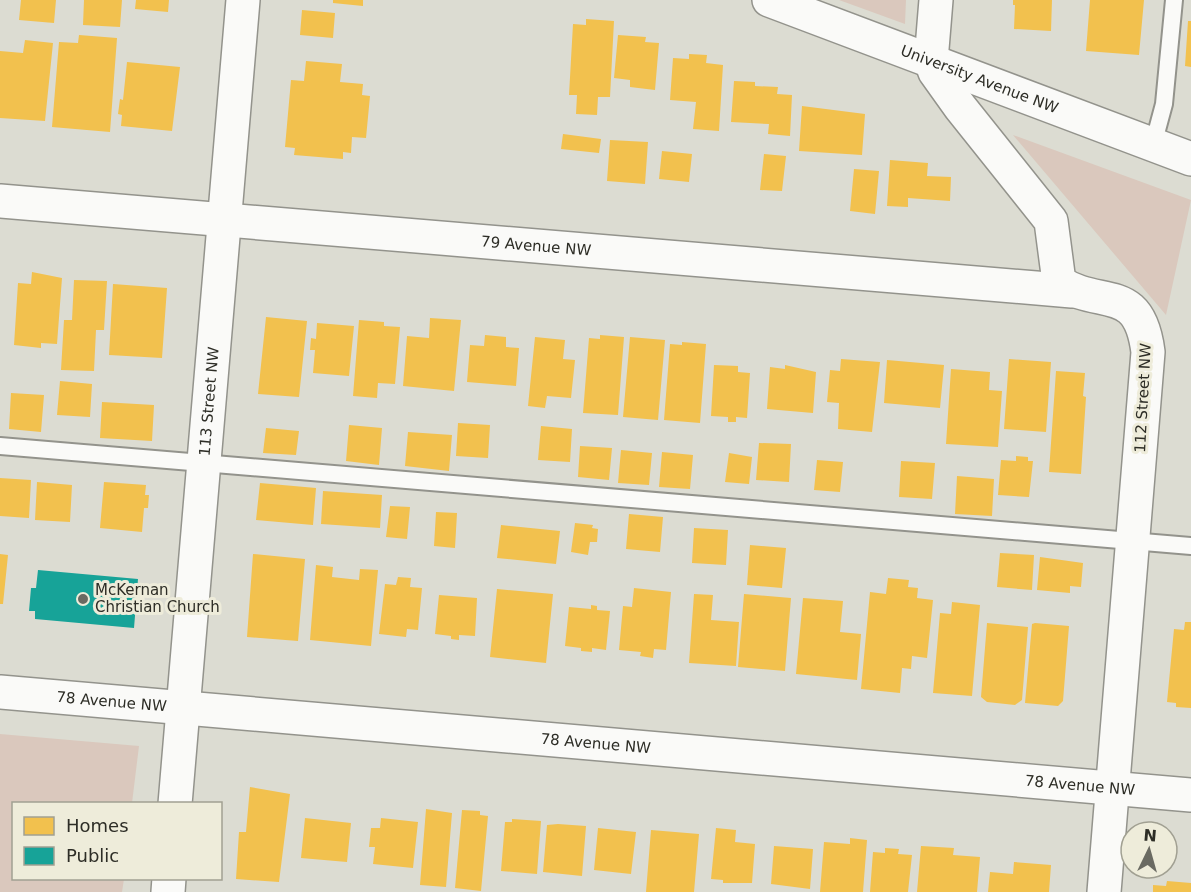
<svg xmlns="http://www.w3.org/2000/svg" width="1191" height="892" font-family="'DejaVu Sans',sans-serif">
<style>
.green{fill:#dac8bd}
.homes{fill:#f2c14e}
.public{fill:#17a398}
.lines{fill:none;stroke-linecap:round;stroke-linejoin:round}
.service-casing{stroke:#93938c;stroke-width:20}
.minor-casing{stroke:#93938c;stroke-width:36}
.service{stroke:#fafaf8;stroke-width:16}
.minor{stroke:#fafaf8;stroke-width:33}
.poi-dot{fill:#6a6a62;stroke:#eeecda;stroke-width:2}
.labels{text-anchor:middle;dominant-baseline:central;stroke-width:6;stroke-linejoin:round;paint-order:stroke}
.street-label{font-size:15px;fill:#2d2d26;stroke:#eeecda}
.poi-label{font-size:15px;fill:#2d2d26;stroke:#eeecda;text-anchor:start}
</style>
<rect width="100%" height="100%" fill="#dcdcd2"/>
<path class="green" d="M839,0H906L905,24Z
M1013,135L1191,200L1166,315Z
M0,734L139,746L132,803L14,804V878L124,879L122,892H0Z"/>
<path class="homes" d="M21,0H56L54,23L19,20Z
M84,0H122L120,27L83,25Z
M136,0H169L168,12L135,9Z
M333,0H363V6L333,3Z
M1013,0H1052L1051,31L1014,29L1015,5H1013Z
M1090,0H1144L1139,55L1086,51Z
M302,10L335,13L333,38L300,35Z
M586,19L614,21L610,97H598L597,115L576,114L577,95H569L573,24L586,25Z
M1188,21H1191V67L1185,66Z
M79,35L117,38L110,132L52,127L59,42L78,43Z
M618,35L646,37L645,42L659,43L655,90L630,87V80L614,78Z
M25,40L53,43L45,121L0,118V51L23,53Z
M689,54L707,55L706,63L723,65L719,131L693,129L696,102L670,100L673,58L689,59Z
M306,61L342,64L340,82L363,84L362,95L370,96L366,138L352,137L351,153L343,152V159L294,155L295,148L285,147L291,80L304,81Z
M127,62L180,67L172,131L121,126L122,115L118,114L120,99L123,100Z
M734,81L755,82V86L778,87L777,94L792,95L790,136L768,134L769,124L731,122Z
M802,106L865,114L862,155L799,151Z
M563,134L601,139L599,153L561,149Z
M610,140L648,142L645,184L607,181Z
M662,151L692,154L689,182L659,179Z
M764,154L786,156L782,191L760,190Z
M890,160L928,163L927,176L951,177L950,201L908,198V207L887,206Z
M854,169L879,171L875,214L850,211Z
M32,272L62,278L57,344L41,343V348L14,345L18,283L31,284Z
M74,280L107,281L104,330H96L94,371L61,370L64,320H72Z
M113,284L167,288L162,358L109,355Z
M266,317L307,321L299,397L258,394Z
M430,318L461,320L454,391L403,386L407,336L429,338Z
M359,320L384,322V326L400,327L395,384L378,383L377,398L353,396Z
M317,323L354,326L349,376L313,373L315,350H310L311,338L316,339Z
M485,335L506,337V347L519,348L516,386L467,382L470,345L484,346Z
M600,335L624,337L618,415L583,413L589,338L600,339Z
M535,337L565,340L563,359L575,360L571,398L547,396L545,408L528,406Z
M630,337L665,340L658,420L623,417Z
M682,342L706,344L700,423L664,420L670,344L682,345Z
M841,359L880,362L872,432L838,429L839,403L827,402L830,370L840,371Z
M1009,359L1051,362L1046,432L1004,429Z
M887,360L944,365L940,408L884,403Z
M714,365L738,366V372L750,373L747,418L736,417V422H728V417L711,416Z
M785,365L816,372L813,413L767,409L770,367L785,369Z
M951,369L990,372L989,390L1002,391L998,447L946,444Z
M1056,371L1085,373L1083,396L1086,397L1081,474L1049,472Z
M60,381L92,384L90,417L57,415Z
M11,393L44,395L41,432L9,429Z
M102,402L154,405L152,441L100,438Z
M458,423L490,425L488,458L456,456Z
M349,425L382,428L379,465L346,461Z
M541,426L572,429L570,462L538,460Z
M266,428L299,431L296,455L263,453Z
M408,432L452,435L449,471L405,466Z
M759,443L791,444L789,482L756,480Z
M580,446L612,448L609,480L578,477Z
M621,450L652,453L649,485L618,483Z
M662,452L693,455L690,489L659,487Z
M729,453L752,457L749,484L725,482Z
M1016,456L1028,457V461H1033L1029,497L998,495L1001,460L1016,461Z
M817,460L843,462L840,492L814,490Z
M901,461L935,463L932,499L899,497Z
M957,476L994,479L992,516L955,514Z
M0,478L31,480L29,518L0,516Z
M37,482L72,485L70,522L35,520Z
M104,482L146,485L145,495H149L148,508H144L142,532L100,528Z
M260,483L316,488L313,525L256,520Z
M323,491L382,495L380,528L321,524Z
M390,506L410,507L407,539L386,537Z
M436,512L457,513L455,548L434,546Z
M629,514L663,517L660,552L626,549Z
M575,523L593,525L592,528L598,529L597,542H590L588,555L571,552Z
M501,525L560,531L556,564L497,558Z
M694,528L728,530L726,565L692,563Z
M750,545L786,548L782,588L747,585Z
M1000,553L1034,555L1032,590L997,587Z
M0,554L8,555L3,604H0Z
M253,554L305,559L298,641L247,637Z
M1040,557L1083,563L1081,587L1070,586V593L1037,590Z
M316,565L333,567L332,577L359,580L360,569L378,570L371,646L310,640Z
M398,577L411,578L410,587L422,588L418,630L407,629L406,637L379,634L385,584L396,585Z
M888,578L909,580L908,587L918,588L917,598L933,600L927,658L912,656L911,669L902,668L900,693L861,689L870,592L886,594Z
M634,588L671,592L666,650L654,649L653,658L640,656L641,652L619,650L623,606L632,607Z
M497,589L553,594L546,663L490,657Z
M694,594L713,595L711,620L739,622L736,666L689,663Z
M744,594L791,598L785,671L738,667Z
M439,595L477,598L475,636L459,635V640L451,639V636L435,634Z
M803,598L843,601L840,632L861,634L857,680L796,674Z
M952,602L980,605L972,696L933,693L940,613L951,614Z
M591,605L597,606V610L610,611L606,650L592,648V652L581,651V648L565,646L569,607L591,609Z
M1185,622H1191V708L1176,707V703L1167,702L1174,629L1184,630Z
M987,623L1028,627L1022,700L1015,705L987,702L981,697Z
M1035,623L1069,626L1063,701L1058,706L1025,703L1032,624Z
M250,787L290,794L279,882L236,879L239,832H246Z
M426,809L452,813L446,887L420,885Z
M462,810L480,811V815L488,816L481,891L455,888Z
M305,818L351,823L347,862L301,858Z
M381,818L418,822L413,868L373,864L375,847H369L371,828H380Z
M512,819L541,821L537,874L501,871L505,822H512Z
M558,824L586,826L582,876L543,872L547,825Z
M598,828L636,832L631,874L594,870Z
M716,828L736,830L735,842L755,844L752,883H723V880L711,879Z
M651,830L699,834L694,892H646Z
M850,838L867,840L863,892H820L824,842L850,844Z
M774,846L813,849L810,889L771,884Z
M921,846L954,848L953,855L980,857L977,892H917Z
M885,848L899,849L898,854L912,855L908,892H870L873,852L885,853Z
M1014,862L1051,865L1049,892H988L990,872L1013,874Z
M1167,881L1191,883V892H1153V885L1166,886Z"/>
<path class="public" d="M38,570L138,579L134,628L35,619V611H29L31,588H36Z"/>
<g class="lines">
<g class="service-casing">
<path id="service" d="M1153,145L1164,104L1174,0
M0,446L1191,546"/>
</g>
<g class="minor-casing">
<g id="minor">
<path id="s1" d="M769,0L1191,159"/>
<path d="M936,0L931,61L935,72L960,107L1051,221L1059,282C1100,310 1139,281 1148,352L1104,892"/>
<path id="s2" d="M0,201L1072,291"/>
<path id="s3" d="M0,692L1191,795"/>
<path id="s4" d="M175,804L243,0"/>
<path d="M168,892L169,878"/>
</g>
</g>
<use href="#service" class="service"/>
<use href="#minor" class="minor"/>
</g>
<circle class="poi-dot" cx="83" cy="599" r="6"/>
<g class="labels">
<g class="street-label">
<text stroke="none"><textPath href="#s1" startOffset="225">University Avenue NW</textPath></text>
<text stroke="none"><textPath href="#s2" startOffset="538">79 Avenue NW</textPath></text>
<text transform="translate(1143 398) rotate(-87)">112 Street NW</text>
<text stroke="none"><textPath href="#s4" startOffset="404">113 Street NW</textPath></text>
<text stroke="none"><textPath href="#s3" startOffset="112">78 Avenue NW</textPath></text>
<text stroke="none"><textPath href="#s3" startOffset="598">78 Avenue NW</textPath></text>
<text stroke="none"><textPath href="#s3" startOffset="1084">78 Avenue NW</textPath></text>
</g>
<g class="poi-label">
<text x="95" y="590">McKernan<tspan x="95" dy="17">Christian Church</tspan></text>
</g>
</g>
<rect x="12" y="802" width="210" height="78" fill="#eeecda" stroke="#a1a092" stroke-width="1.5"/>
<rect x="24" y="817" width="30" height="18" fill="#f2c14e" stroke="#a1a092" stroke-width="1.5"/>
<text x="66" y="832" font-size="18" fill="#2d2d26">Homes</text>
<rect x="24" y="847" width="30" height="18" fill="#17a398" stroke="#a1a092" stroke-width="1.5"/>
<text x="66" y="862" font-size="18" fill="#2d2d26">Public</text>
<g transform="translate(1149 850) rotate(5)"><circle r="28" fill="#eeecda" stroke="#a1a092" stroke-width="1.5"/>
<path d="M0-4.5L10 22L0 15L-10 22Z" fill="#6a6a62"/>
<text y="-9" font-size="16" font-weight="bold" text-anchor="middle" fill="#2d2d26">N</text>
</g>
</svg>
